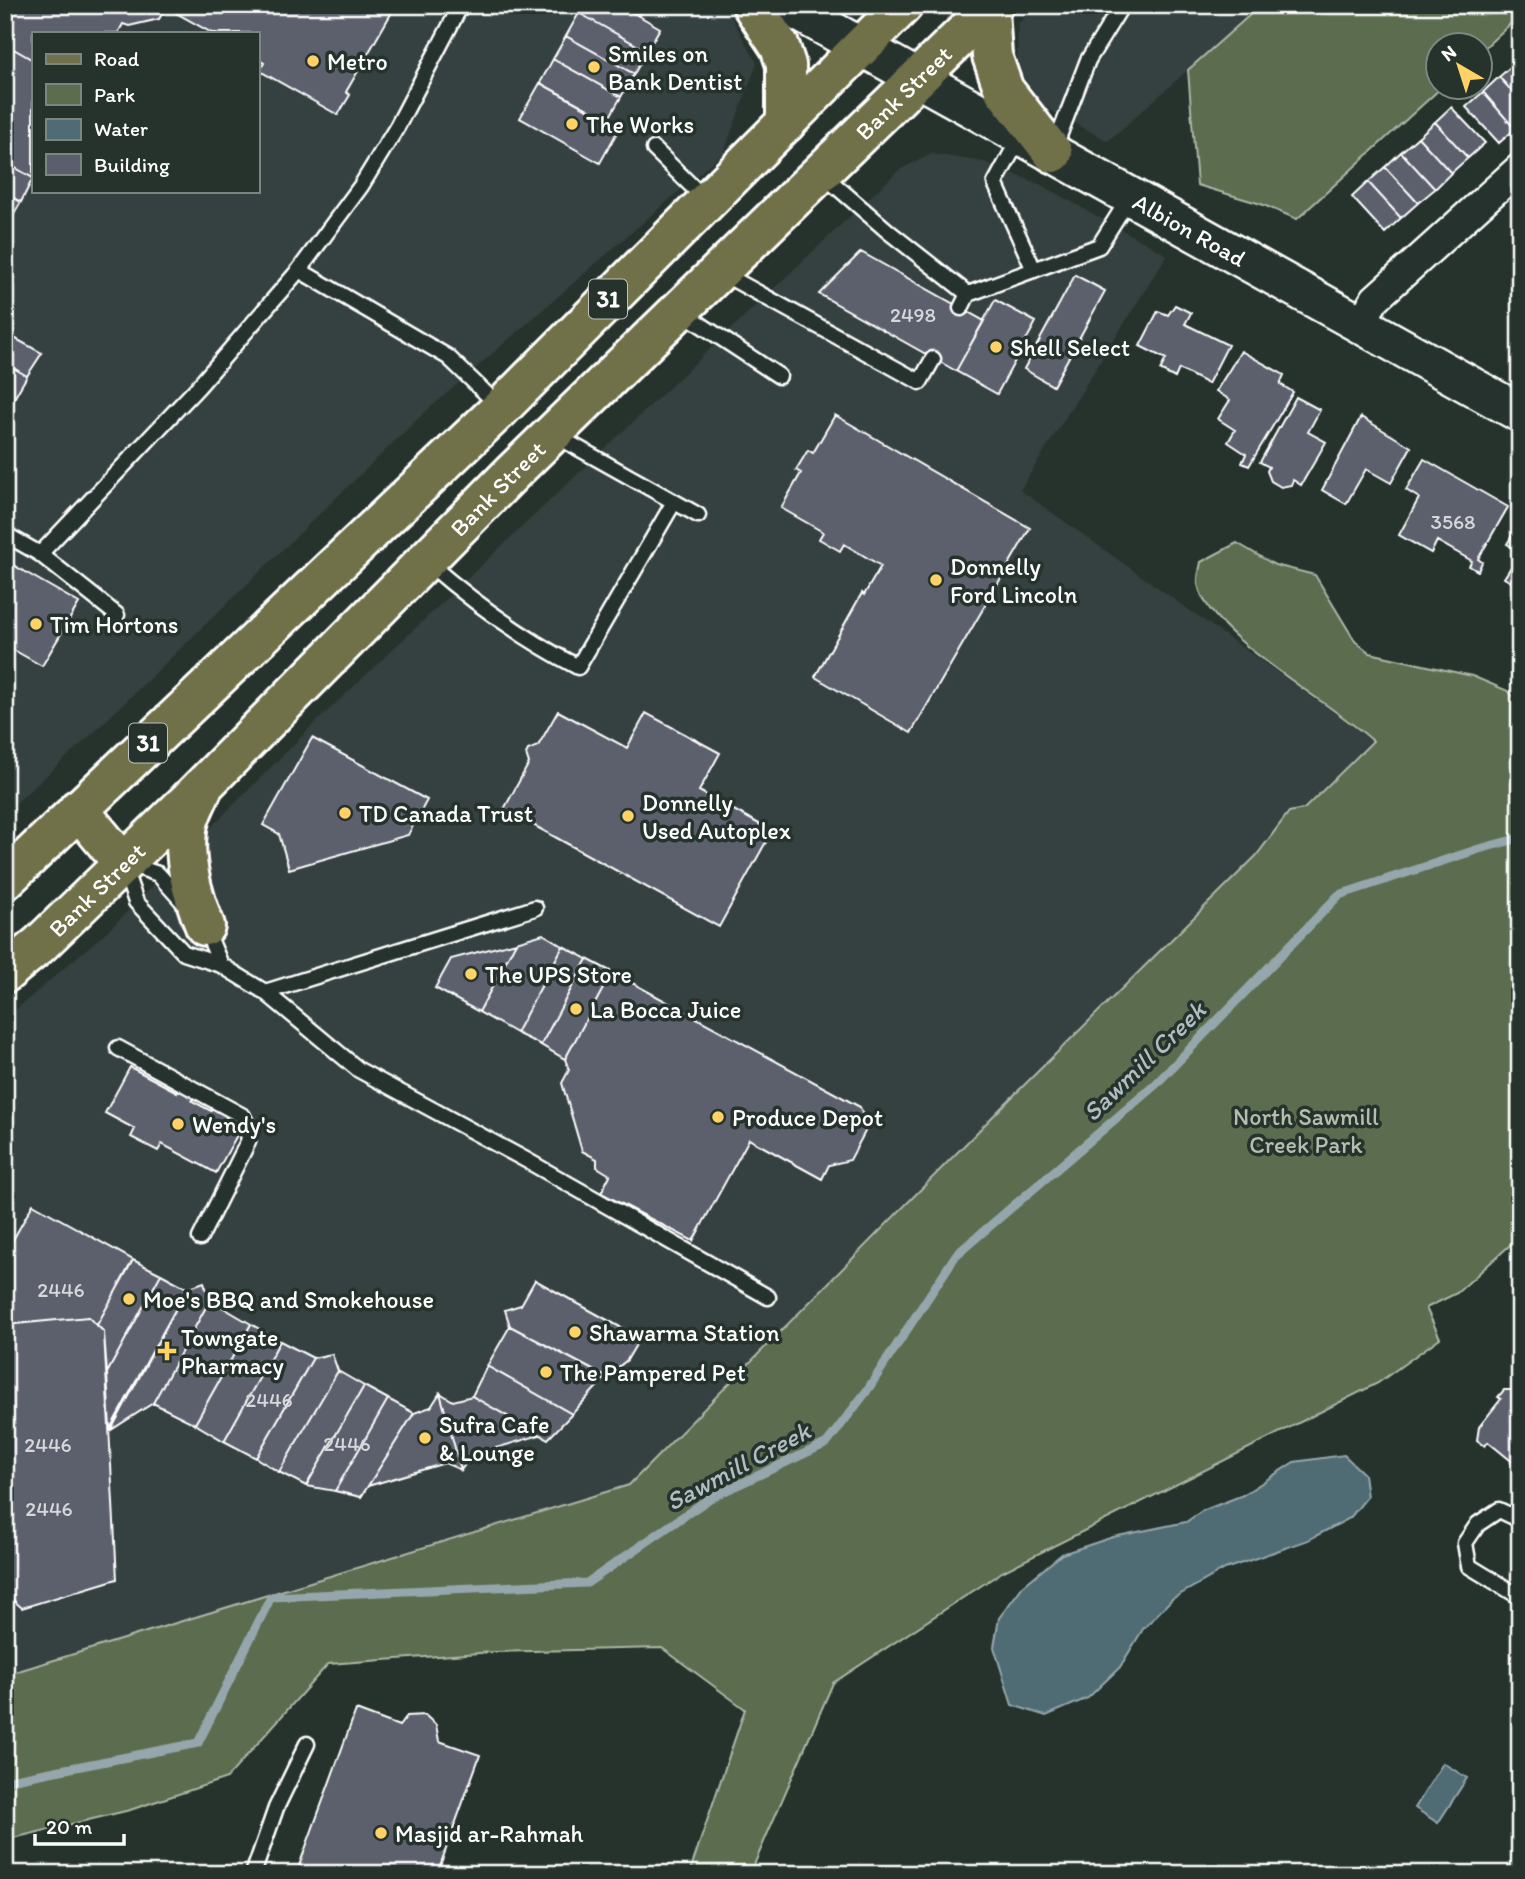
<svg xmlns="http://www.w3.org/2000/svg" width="1525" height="1879" font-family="Itim,sans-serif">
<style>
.built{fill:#364040;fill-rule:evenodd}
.green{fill:#5c6c4f;stroke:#aeb6a7;stroke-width:2}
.water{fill:#4f6c75;stroke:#95a7ac;stroke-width:2}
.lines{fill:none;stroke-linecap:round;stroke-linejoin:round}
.stream{stroke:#95a7ac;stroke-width:9}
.building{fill:#5b5e6c;stroke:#fff;stroke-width:2}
.service-casing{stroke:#fff;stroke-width:19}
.minor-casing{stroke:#fff;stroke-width:33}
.tertiary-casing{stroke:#fff;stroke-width:42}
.primary-casing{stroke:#fff;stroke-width:44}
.service{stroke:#26332d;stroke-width:14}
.minor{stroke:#26332d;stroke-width:28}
.tertiary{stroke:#26332d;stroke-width:37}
.primary{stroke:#70704a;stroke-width:38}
.poi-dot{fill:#ffd166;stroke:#26332d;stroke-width:2.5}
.labels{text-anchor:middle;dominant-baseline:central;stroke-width:7;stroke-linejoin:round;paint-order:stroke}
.number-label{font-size:21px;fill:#d6d7da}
.shield{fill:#26332d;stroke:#bec2c0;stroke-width:2}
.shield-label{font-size:23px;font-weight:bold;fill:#fff}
.poi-label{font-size:24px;fill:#fff;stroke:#26332d;text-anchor:start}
.street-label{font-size:24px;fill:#fff;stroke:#26332d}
.park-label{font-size:24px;fill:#b6bdb0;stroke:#26332d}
.water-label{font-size:26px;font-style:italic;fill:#b0bdc1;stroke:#26332d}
</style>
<rect width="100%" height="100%" fill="#26332d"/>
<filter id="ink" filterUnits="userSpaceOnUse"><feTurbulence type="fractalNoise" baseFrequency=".0143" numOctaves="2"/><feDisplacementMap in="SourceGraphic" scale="14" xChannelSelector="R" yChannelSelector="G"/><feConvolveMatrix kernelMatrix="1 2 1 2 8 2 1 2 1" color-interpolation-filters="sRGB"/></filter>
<g filter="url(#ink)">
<path class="built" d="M5,5H724L757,63L724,152L424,413L92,734L5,813ZM33,33H257V191H33Z
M1036,5H1261L1108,141L1044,107L1017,68L1018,24Z
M932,154L984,162L1041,185L1167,255L1020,490L1373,740L1007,1102L629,1485L5,1691V1019L112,927L313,725L899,170Z"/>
<path class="green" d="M1261,5H1520V15L1480,52V46H1438V88H1441L1297,219L1261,204L1197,185L1188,70Z
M1237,543L1275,565L1315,575L1355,641L1370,653L1472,676L1508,691L1520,702V1236L1457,1293L1426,1308L1440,1338L1378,1383L1002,1572L833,1683L750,1874H689L745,1709L662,1648L494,1652L328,1664L227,1778L130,1810L5,1840V1675L629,1485L1007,1102L1256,856L1289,812L1304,809L1373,741C1334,704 1206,634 1198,584C1197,577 1200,568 1201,562Z"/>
<path class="water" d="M1344,1455L1364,1474L1367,1497L1350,1518L1308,1540L1225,1569L1172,1599L1143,1629L1120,1667L1088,1698L1046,1716L1012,1705L994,1647L999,1618L1023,1586L1062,1554L1113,1537L1186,1522L1202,1511L1243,1495L1294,1462Z
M1443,1763L1467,1778L1438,1823L1415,1808Z"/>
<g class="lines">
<path class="stream" d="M5,1781L198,1743L271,1597L587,1583L710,1498L827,1443L866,1392L956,1255L1155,1085L1339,895L1479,849L1520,838"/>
</g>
<path class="building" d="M5,5H162L166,7L159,19L129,26L123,24L118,33H33V60L5,44Z
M162,5H396L346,92L350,95L338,115L260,71L264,63L257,59V33H212Z
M584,5H620L660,28L647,51L579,13Z
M620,5H645L639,16Z
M579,13L647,51L634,74L566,36Z
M566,36L634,74L621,97L553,59Z
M5,44L33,60V178L5,162Z
M553,59L621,97L608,120L540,83Z
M1516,62L1520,66V100L1499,77Z
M1499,77L1520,100V125L1515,129L1483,92Z
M540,83L620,127L600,163L520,118Z
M1483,92L1515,129L1499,143L1466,107Z
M1451,107L1485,143L1468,158L1435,122Z
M1435,122L1468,158L1451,173L1418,137Z
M1418,137L1451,173L1435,189L1401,152Z
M1401,152L1435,189L1418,203L1385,167Z
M5,162L33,178L21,202L5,193Z
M1385,167L1418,203L1401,218L1368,182Z
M1368,182L1401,218L1385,233L1352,197Z
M5,193L21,202L7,226H5Z
M861,252L984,321L956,371L819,294Z
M1520,265V288L1510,283Z
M1075,275L1105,291L1053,386L1024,369Z
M995,300L1036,322L997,394L956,371Z
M1175,305L1191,313L1185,324L1228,345L1208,384L1179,369L1175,378L1160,370L1166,359L1140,346L1158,311L1168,315Z
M5,333L42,353L27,376L5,363Z
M1241,351L1284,375L1280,384L1293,392L1249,466L1242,463L1246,454L1228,442L1235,430L1218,419L1230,400L1216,391Z
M5,363L27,376L12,402L5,398Z
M1296,397L1320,410L1308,432L1326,442L1301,485L1293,480L1291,485L1281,487L1271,481L1267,471L1269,467L1260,462Z
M5,398L12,402L5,415Z
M835,415L1030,528L911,733L815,677L862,593L864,595L881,566L844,544L840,551L819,539L823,532L781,508L801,473L796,470L808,450L813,453Z
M1361,417L1411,447L1391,483L1366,469L1346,504L1322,490Z
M1424,459L1508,507L1478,559L1482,562L1478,571L1469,566L1472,561L1437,541L1431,553L1399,535L1419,498L1406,490Z
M1520,523V552L1507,544Z
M1520,553V587L1504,578Z
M6,561L79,603L42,666L5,645Z
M558,711L627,748L646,713L720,753L699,791L772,831L719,927L524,820L523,822L503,811L529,763L526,754L528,750L538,746Z
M312,738L427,800L408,835L289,869L279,834L263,825Z
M543,934L563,946L516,1033L479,1012L516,942Z
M516,942L479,1012L435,988L451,959Z
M563,946L587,959L541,1045L516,1033Z
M587,959L612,972L565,1059L541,1045Z
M612,972L860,1107L867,1128L850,1160L829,1165L822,1179L749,1139L693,1241L601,1193L610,1175L597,1167V1159L582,1151L562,1083L569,1070L565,1059Z
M130,1067L177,1092L178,1089L194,1098L192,1101L211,1111L213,1108L227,1116L225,1119L241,1128L216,1173L162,1144L158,1151L131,1137L135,1129L105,1113Z
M33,1204L133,1260L97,1325L88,1317L5,1325V1254Z
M133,1260L161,1274L107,1373L104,1332L97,1325Z
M161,1274L187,1288L110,1429L107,1373Z
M535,1280L640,1338L627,1360L606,1377L510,1326L505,1310L521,1305Z
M204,1282L210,1300L153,1403L111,1430L187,1288Z
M210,1300L251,1324L195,1424L153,1403Z
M88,1317L104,1332L117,1579L22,1608L5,1593V1325Z
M251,1324L280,1341L224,1441L195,1424Z
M510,1326L606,1377L572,1414L487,1366Z
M280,1341L313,1358L256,1458L224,1441Z
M332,1354L338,1371L279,1472L256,1458L313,1358Z
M487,1366L572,1414L548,1439L472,1396Z
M338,1371L364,1386L306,1486L279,1472Z
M1520,1385V1468L1488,1442L1485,1446L1477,1440L1479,1427L1501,1399L1498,1397L1504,1390H1515Z
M364,1386L388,1399L335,1491L306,1486Z
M440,1393L461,1470L445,1463L368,1486L414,1413L431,1407Z
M440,1393L453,1401L472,1396L540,1435L472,1455L461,1470Z
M388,1399L414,1413L361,1497L335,1491Z
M356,1710L399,1726L407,1716L425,1715L436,1725L439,1741L480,1755L437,1874H296Z"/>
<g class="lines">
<g class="service-casing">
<path id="service" d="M461,5L397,127L361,186L299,270L448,357L499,406
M1020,137L995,183L1034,270
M654,149L705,199
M1054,149L1088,60L1122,5
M822,174L889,232L968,294
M720,272L920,382L933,359
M961,308L968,294L1099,246L1129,198
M680,311L779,376
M553,434L698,515
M5,534L40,554L117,615
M40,554L198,387L299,270
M427,562C474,603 522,638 578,667L674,502
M126,863L158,874L185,904
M124,868L136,902L184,953L221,965L265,992L359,1070L526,1160L768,1297
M205,927L221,965
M265,992L535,908
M118,1048L243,1116C248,1125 250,1132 248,1142L200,1238
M1520,1520L1499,1510L1478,1524L1465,1543L1469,1566L1520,1597
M253,1874L276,1808L307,1744"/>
</g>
<g class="minor-casing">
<path id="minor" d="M1360,324L1375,299L1520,168"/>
</g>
<g class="tertiary-casing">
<g id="tertiary">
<path id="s1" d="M786,5L1520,413"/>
</g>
</g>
<g class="primary-casing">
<g id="primary">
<path d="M752,5L780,47L786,65V123"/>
<path d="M989,10L992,56L1004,90L1053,153"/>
<path d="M202,789C197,802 188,816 187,830C183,863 193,897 205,926"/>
<path d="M78,809L122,862"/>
<path d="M5,880L501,408L903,5"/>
<path id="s2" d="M5,973L39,945L187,802L513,472L993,5"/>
</g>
</g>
<use href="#service" class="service"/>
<use href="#minor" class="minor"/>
<use href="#tertiary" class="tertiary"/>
<use href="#primary" class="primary"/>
</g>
</g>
<g class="poi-dot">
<circle cx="313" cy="61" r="7"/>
<circle cx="594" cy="67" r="7"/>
<circle cx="572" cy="124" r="7"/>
<circle cx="996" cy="347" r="7"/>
<circle cx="936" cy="580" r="7"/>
<circle cx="36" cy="624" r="7"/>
<circle cx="345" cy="813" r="7"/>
<circle cx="628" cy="816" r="7"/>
<circle cx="471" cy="974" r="7"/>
<circle cx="576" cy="1009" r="7"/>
<circle cx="718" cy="1117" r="7"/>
<circle cx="178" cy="1124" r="7"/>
<circle cx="129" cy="1299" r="7"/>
<circle cx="575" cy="1332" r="7"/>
<path d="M163.5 1340.5h7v7h7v7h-7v7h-7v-7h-7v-7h7z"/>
<circle cx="546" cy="1372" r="7"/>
<circle cx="425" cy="1438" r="7"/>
<circle cx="381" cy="1833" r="7"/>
</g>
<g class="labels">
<g class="number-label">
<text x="913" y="314">2498</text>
<text x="1453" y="521">3568</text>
<text x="61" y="1289">2446</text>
<text x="269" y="1399">2446</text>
<text x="347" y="1443">2446</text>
<text x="48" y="1444">2446</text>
<text x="49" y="1508">2446</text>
</g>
<g class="shield">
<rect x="589" y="279.5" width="38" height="39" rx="5"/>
<rect x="129" y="723.5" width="38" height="39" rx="5"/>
</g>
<g class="shield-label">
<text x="608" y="299">31</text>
<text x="148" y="743">31</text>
</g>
<g class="poi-label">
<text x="608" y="53">Smiles on<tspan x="608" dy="28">Bank Dentist</tspan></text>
<text x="327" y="61">Metro</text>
<text x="586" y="124">The Works</text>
<text x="1010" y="347">Shell Select</text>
<text x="950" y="566">Donnelly<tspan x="950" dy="28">Ford Lincoln</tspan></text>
<text x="50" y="624">Tim Hortons</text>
<text x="642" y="802">Donnelly<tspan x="642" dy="28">Used Autoplex</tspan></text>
<text x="359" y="813">TD Canada Trust</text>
<text x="485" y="974">The UPS Store</text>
<text x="590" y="1009">La Bocca Juice</text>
<text x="732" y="1117">Produce Depot</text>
<text x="192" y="1124">Wendy's</text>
<text x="143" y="1299">Moe's BBQ and Smokehouse</text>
<text x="589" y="1332">Shawarma Station</text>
<text x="181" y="1337">Towngate<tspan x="181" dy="28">Pharmacy</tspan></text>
<text x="560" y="1372">The Pampered Pet</text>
<text x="439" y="1424">Sufra Cafe<tspan x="439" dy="28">&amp; Lounge</tspan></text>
<text x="395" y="1833">Masjid ar-Rahmah</text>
</g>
<g class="street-label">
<text stroke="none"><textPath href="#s2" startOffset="1258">Bank Street</textPath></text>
<text stroke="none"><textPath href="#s1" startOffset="462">Albion Road</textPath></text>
<text stroke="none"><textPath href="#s2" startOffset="691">Bank Street</textPath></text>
<text stroke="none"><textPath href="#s2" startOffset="124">Bank Street</textPath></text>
</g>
<g class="park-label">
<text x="1306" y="1116">North Sawmill<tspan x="1306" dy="28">Creek Park</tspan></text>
</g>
<g class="water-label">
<text transform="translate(1144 1061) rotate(-44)">Sawmill Creek</text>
<text transform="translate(738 1466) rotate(-28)">Sawmill Creek</text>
</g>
</g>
<rect width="1525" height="1879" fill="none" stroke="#26332d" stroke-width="28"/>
<rect x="14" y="14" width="1497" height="1851" fill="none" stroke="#fff" stroke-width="2.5" filter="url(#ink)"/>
<rect x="32" y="32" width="228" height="161" fill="#26332d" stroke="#7d8581" stroke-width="2"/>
<rect x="46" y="54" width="35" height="10" fill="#70704a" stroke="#7d8581" stroke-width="2"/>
<text x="94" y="66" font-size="21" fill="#ffffff">Road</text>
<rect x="46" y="84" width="35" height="21" fill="#5c6c4f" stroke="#7d8581" stroke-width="2"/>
<text x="94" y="102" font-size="21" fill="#ffffff">Park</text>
<rect x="46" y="119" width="35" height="21" fill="#4f6c75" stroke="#7d8581" stroke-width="2"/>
<text x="94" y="136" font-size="21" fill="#ffffff">Water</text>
<rect x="46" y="154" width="35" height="21" fill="#5b5e6c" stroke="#7d8581" stroke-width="2"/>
<text x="94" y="172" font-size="21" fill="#ffffff">Building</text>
<g transform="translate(1459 66) rotate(321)"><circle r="33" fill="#26332d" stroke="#7d8581" stroke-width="2"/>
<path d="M0-5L12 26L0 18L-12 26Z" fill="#ffd166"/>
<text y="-10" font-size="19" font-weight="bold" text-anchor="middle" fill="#ffffff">N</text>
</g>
<path d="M35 1834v10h89v-10" fill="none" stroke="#ffffff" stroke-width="3.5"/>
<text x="46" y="1834" font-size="21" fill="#ffffff" stroke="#26332d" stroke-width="5" paint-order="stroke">20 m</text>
</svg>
